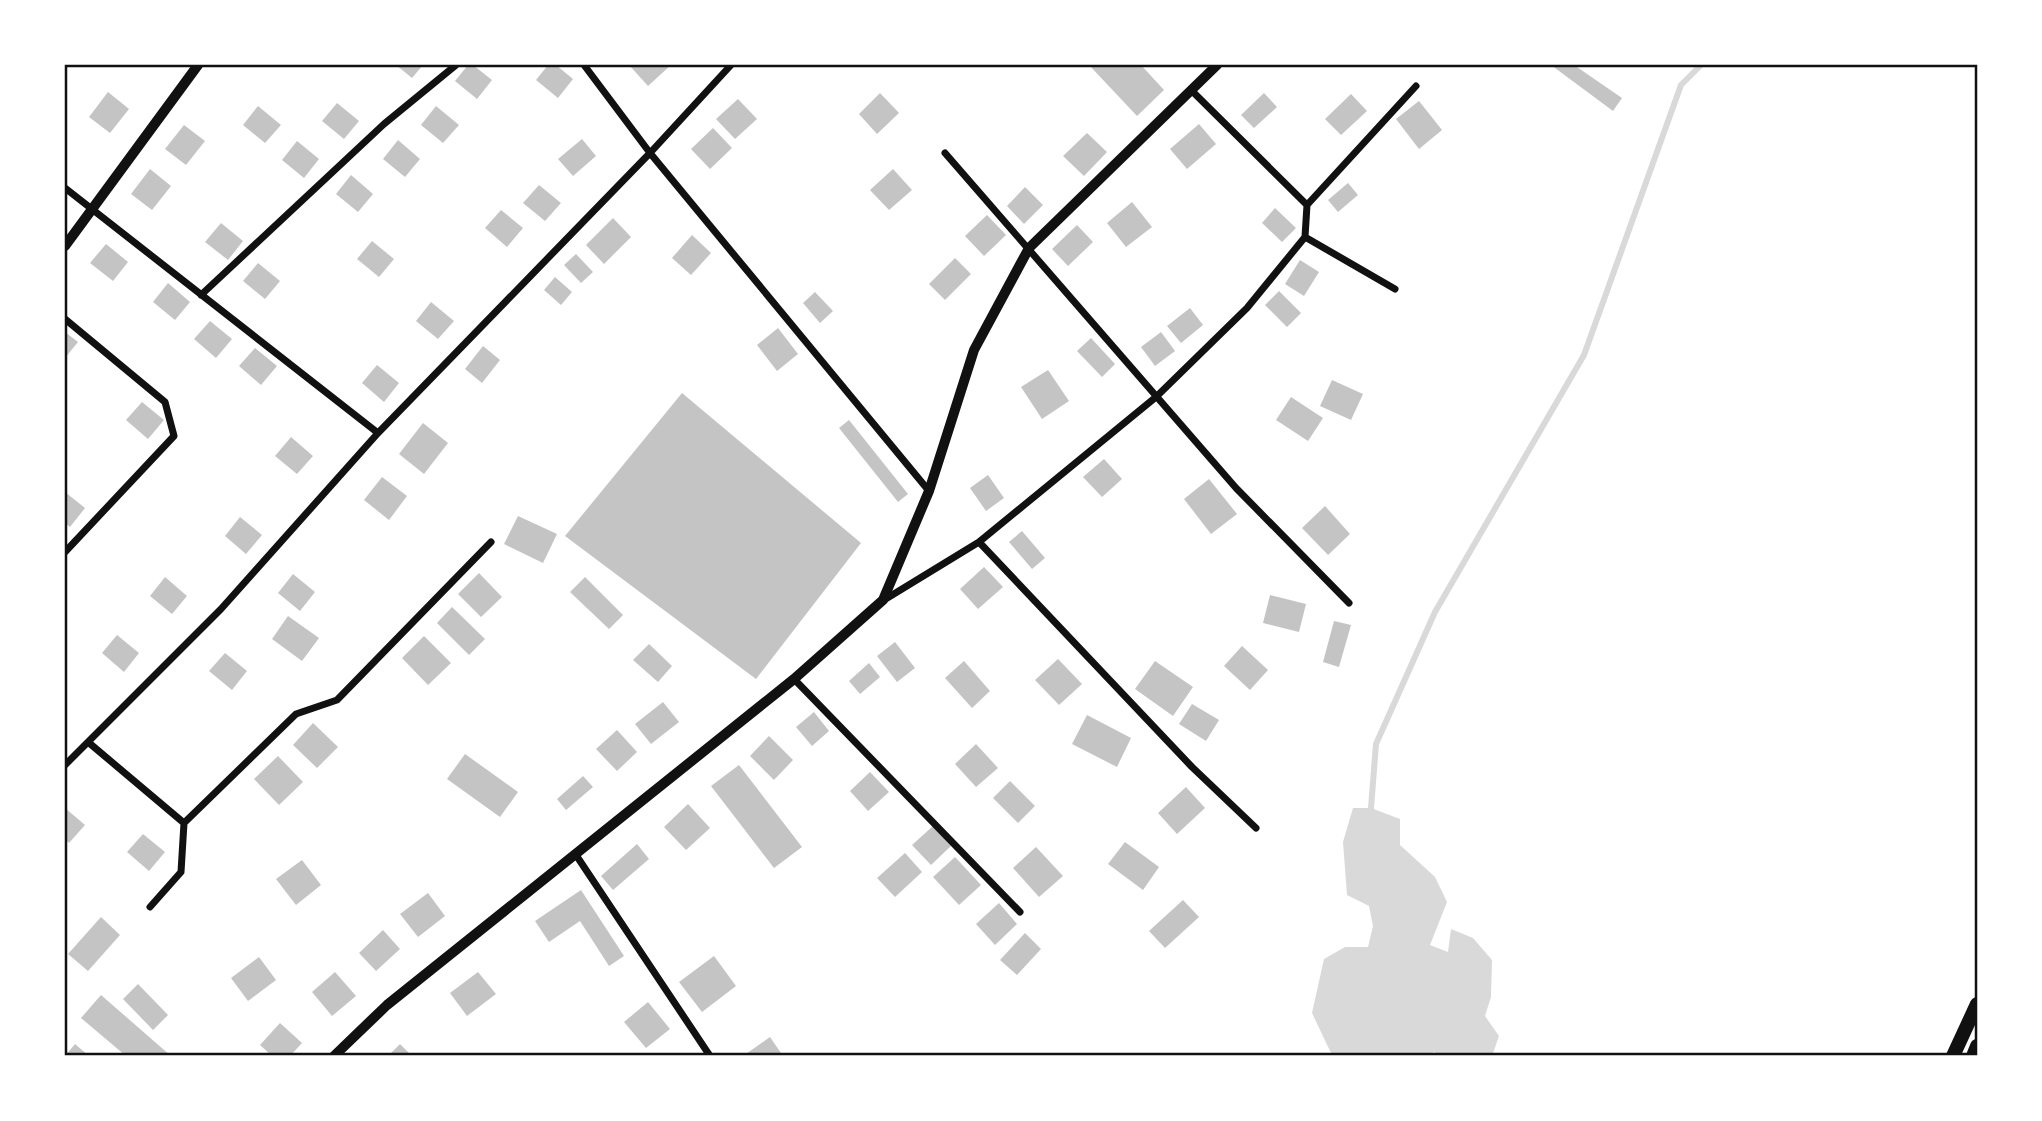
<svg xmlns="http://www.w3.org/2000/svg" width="2042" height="1121" font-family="'Alegreya Sans',sans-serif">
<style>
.water{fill:#d9d9d9}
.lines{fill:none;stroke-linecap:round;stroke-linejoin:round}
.stream{stroke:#d9d9d9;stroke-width:6}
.building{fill:#c4c4c4}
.minor{stroke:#111;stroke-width:7}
.tertiary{stroke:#111;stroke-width:10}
.trunk{stroke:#111;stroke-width:14}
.neatline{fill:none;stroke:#111;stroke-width:2.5}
</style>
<rect width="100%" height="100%" fill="#fff"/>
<path class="water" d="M1353,808H1371L1400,819V845L1435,877L1447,902L1430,945L1448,952L1451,929L1473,938L1492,960L1491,997L1485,1016L1499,1036L1492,1056H1440L1434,1052L1426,1056H1334L1330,1051L1312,1013L1324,959L1345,947H1368L1373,926L1369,906L1347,895L1343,842Z"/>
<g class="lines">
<path class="stream" d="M1371,808L1376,744L1435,612L1584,355L1681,85L1701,65"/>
</g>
<path class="building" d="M396,65H423L412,78Z
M468,65H473L492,80L477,99L455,81Z
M548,65H556L573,79L558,98L536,80Z
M629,65H671L648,86Z
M1089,65H1141L1164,90L1137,116Z
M1551,65H1574L1622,98L1613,111Z
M108,92L129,109L110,133L89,117Z
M880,93L899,113L877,134L859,114Z
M1264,93L1277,107L1254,128L1241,115Z
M1351,94L1367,111L1341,135L1325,119Z
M738,99L757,119L735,139L716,119Z
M1419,101L1442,130L1419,149L1396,119Z
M337,103L359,121L344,139L322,121Z
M258,106L281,125L265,143L243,125Z
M436,106L459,125L443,143L421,125Z
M1199,124L1216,144L1187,169L1170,149Z
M184,125L205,141L186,165L165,149Z
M713,128L732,148L710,169L691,149Z
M1087,133L1107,152L1084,176L1063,156Z
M582,139L596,156L573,176L558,159Z
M398,140L420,159L405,177L383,159Z
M297,141L319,159L304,178L282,160Z
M150,169L171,186L152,210L131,194Z
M893,169L912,190L889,210L870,190Z
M351,175L373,194L358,212L336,194Z
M1348,183L1358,195L1338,212L1328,200Z
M539,185L561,203L545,221L523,203Z
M1025,187L1043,205L1024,224L1007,206Z
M1132,202L1152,227L1126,247L1107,223Z
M1275,208L1296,228L1282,242L1262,223Z
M501,210L523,228L507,247L485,228Z
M987,215L1006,235L984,256L965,236Z
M613,218L631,237L604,264L586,245Z
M221,223L243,241L228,260L205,242Z
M1077,225L1093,242L1068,266L1052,249Z
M692,235L711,253L691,275L672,258Z
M372,241L394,259L379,277L357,259Z
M106,244L128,262L113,281L90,263Z
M576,254L593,272L581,283L564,265Z
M955,258L971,274L945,300L929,284Z
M1300,260L1319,272L1304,296L1285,284Z
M258,263L280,281L265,299L243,281Z
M555,277L572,292L561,305L544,290Z
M168,283L190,302L175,320L153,302Z
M1279,291L1301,313L1287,327L1265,305Z
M815,292L833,311L820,323L803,303Z
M431,302L454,321L438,339L416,321Z
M1190,308L1203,325L1181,343L1167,326Z
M210,321L232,339L216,358L194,339Z
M778,328L798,354L777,371L757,345Z
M65,332L78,342L65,358Z
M1161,332L1175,351L1155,366L1141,347Z
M1091,338L1115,364L1102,377L1077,351Z
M483,346L500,360L482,383L465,369Z
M255,348L277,366L261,385L239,366Z
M377,365L399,383L384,402L362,383Z
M1048,370L1069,401L1042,419L1021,387Z
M1332,380L1363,394L1351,420L1320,406Z
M682,393L861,543L756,679L565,536Z
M1291,397L1323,418L1308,441L1276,420Z
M142,402L164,420L148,439L126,420Z
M849,420L908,494L898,502L839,428Z
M423,423L448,443L424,474L399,454Z
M291,437L313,456L297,474L275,456Z
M1104,459L1122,479L1102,497L1083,477Z
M988,475L1004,498L986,511L970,488Z
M382,477L407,496L389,520L364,500Z
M1209,479L1237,514L1211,534L1184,499Z
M65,492L85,508L70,527L65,523Z
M1325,506L1350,534L1328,555L1302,528Z
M518,516L557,534L543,563L504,544Z
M240,517L262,535L246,554L225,536Z
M1022,531L1045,558L1032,569L1009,542Z
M984,567L1003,587L978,609L960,589Z
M479,573L502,597L481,617L458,594Z
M293,574L315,592L300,611L278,593Z
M165,577L187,596L172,614L150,596Z
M585,577L623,615L609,629L570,592Z
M1270,595L1306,604L1299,632L1263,623Z
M452,607L485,639L469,655L437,623Z
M288,616L319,638L302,661L272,639Z
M1334,621L1351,625L1339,667L1323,662Z
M117,635L139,653L124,672L102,653Z
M424,636L451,663L428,685L402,658Z
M895,642L915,668L897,682L877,656Z
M649,644L672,666L658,682L633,660Z
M1242,646L1268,670L1250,690L1224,666Z
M225,653L247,671L232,690L209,671Z
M1058,659L1082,684L1059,705L1035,680Z
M964,661L990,691L972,708L945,678Z
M1155,661L1193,687L1173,716L1135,689Z
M869,663L880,677L860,694L849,681Z
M663,702L679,722L651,744L635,724Z
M1192,704L1219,720L1206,741L1179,724Z
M814,712L829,731L812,746L796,727Z
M1087,715L1131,738L1117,767L1072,744Z
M313,723L338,747L317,768L293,745Z
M617,730L637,752L617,771L596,749Z
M769,736L793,760L774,780L750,756Z
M976,744L998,768L976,787L955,764Z
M465,754L518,792L500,817L447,779Z
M278,756L303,782L279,805L254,779Z
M739,765L802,847L774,868L711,786Z
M870,772L889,792L868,811L850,791Z
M583,776L593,787L566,810L557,799Z
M1010,781L1035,806L1018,823L993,798Z
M1186,787L1205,808L1177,834L1158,813Z
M688,804L710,828L686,850L664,827Z
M65,808L85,825L69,843L65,839Z
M933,826L951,846L931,865L912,845Z
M143,834L165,852L149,871L127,852Z
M1125,842L1159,867L1143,890L1108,864Z
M637,844L649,859L613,890L601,876Z
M1036,847L1063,876L1039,897L1013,868Z
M905,853L922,872L895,897L877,878Z
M955,857L981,885L959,905L933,877Z
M302,860L321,885L296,905L276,879Z
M581,890L624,956L609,966L580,921L549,942L535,921Z
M428,893L445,916L418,937L400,914Z
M1183,900L1199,917L1165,948L1149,931Z
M999,903L1017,924L995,945L976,924Z
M101,917L120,935L88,971L68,954Z
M383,930L400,949L376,971L359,953Z
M1025,933L1041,949L1017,975L1000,960Z
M714,956L736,986L702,1012L679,982Z
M259,957L276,980L248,1001L231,978Z
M335,972L356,996L332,1016L312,992Z
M478,972L496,994L467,1016L450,993Z
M138,984L168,1015L153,1030L123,999Z
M101,995L171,1056H126L81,1018Z
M648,1002L670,1029L646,1048L624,1022Z
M280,1023L302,1043L290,1056H272L260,1045Z
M770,1037L783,1056H743Z
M75,1044L89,1056H65Z
M400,1044L412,1056H388Z"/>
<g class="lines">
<path class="minor" d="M584,65L650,153L929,491
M1191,90L1307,205L1305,237L1395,289
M945,153L1236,488L1349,603
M65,188L378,433
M1307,205L1416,86
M201,295L384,124L456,65
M65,319L165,402L174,436L65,552
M979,542L1192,767L1256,828
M884,600L979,542L1156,397L1247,308L1305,237
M794,679L1020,912
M88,742L184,823
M65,765L221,609L378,433L650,153L731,65
M576,855L710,1056
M150,907L181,872L184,823L296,714L337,700L491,542"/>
<path class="tertiary" d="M65,246L198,65
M334,1056L387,1005L794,679L883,600L929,491L974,350L1029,248L1217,65"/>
<path class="trunk" d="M1953,1056L1977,1004
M1973,1056L1977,1046"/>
</g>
<rect width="2042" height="1121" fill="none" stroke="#ffffff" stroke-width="133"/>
<rect x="66" y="66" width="1910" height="988" class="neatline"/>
</svg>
